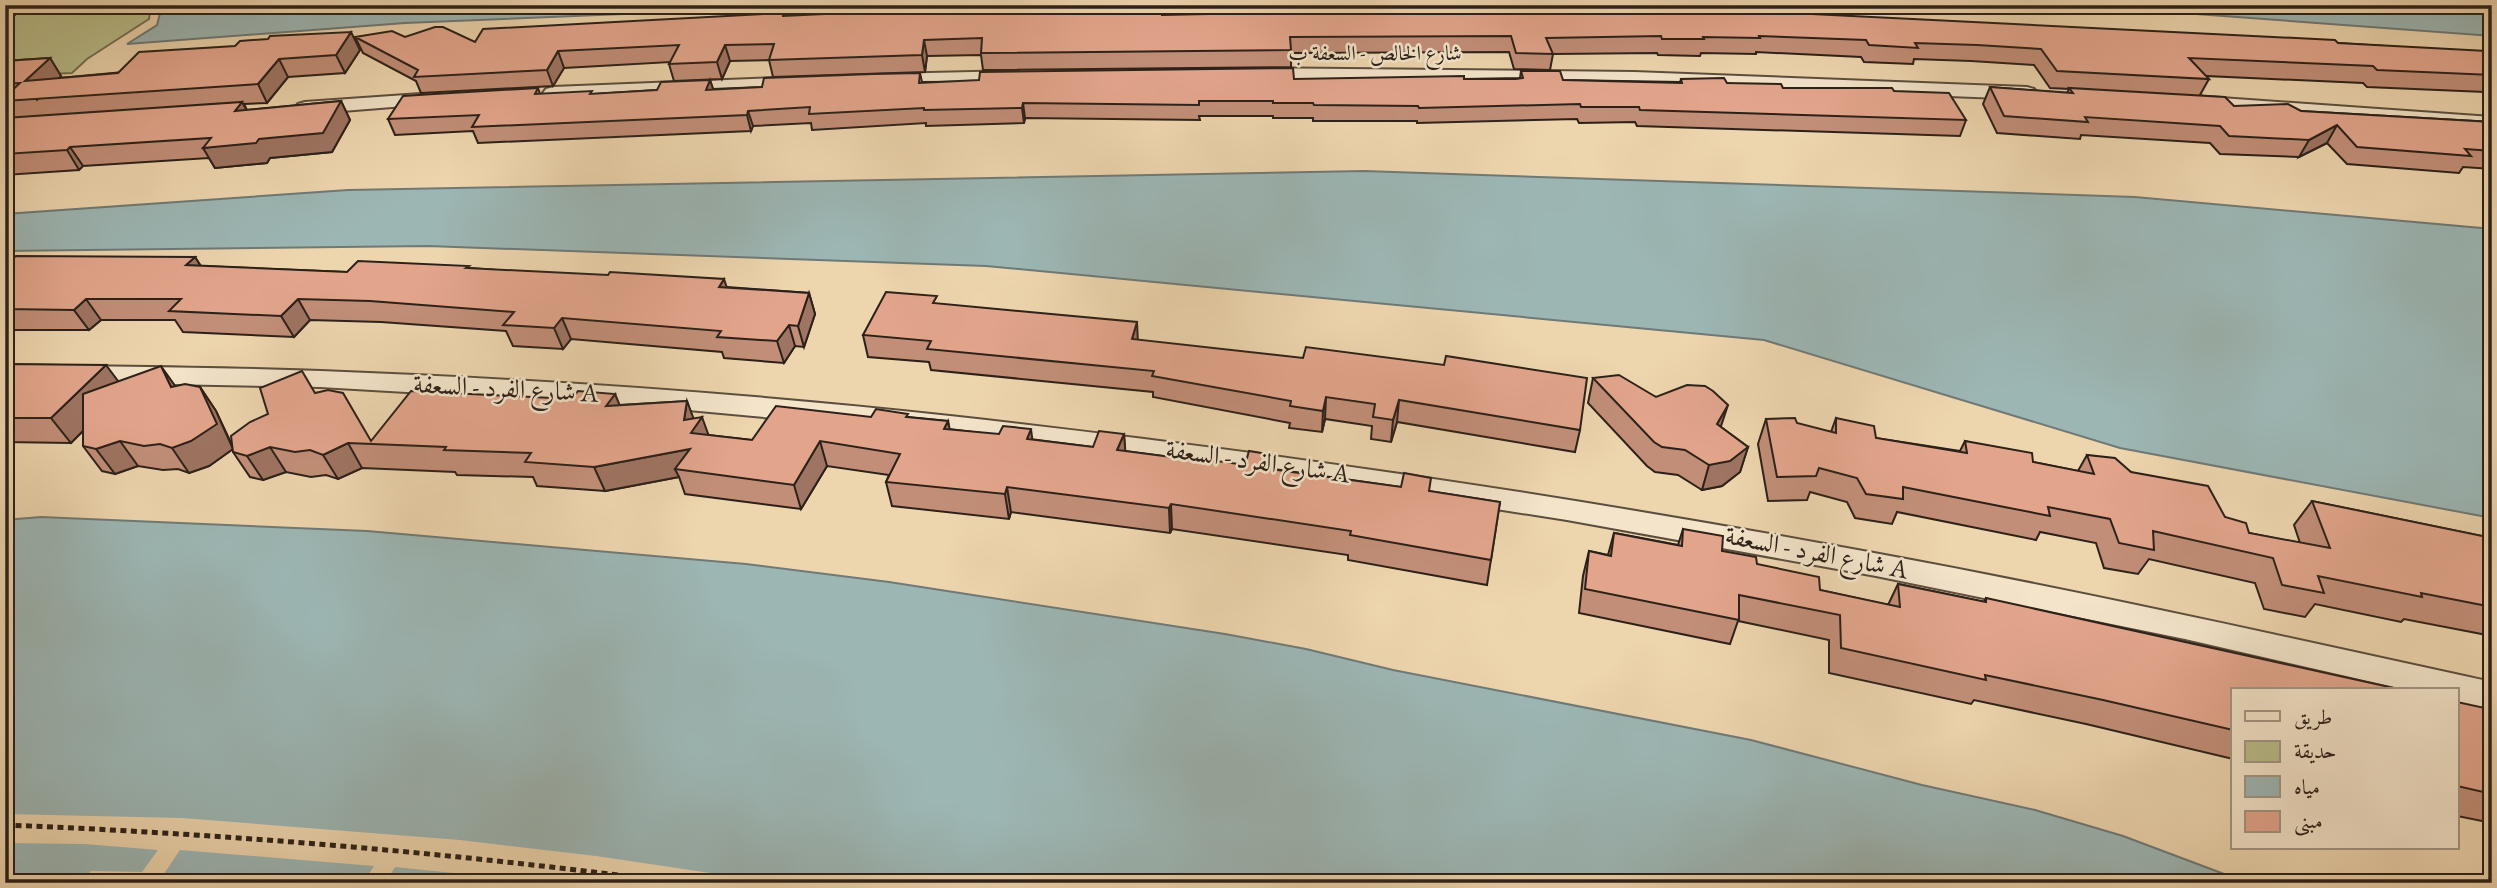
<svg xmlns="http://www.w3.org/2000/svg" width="2497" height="888" font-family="'EB Garamond',Amiri,serif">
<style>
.green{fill:#b9bd8a;stroke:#726f52;stroke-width:2}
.water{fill:#9cb6b4;stroke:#6f7a76;stroke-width:2}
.pier{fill:#edd5ae}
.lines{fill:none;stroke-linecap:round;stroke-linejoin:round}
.minor-casing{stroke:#5c4e3e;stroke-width:4}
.path{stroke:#2c2119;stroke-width:5;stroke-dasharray:6 4.5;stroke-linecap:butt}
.minor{fill:#f3e4ca;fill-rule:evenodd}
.wall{fill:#c28e78;stroke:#2c2119;stroke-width:2}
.shaded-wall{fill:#9e7462;stroke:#2c2119;stroke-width:2}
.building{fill:#e2a58c;stroke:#2c2119;stroke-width:2}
.labels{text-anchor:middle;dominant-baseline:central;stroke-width:5;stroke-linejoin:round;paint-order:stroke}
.far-street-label{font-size:21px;fill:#2c2119;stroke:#f3e4ca}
.street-label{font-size:26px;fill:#2c2119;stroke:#f3e4ca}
</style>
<rect width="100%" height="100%" fill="#edd5ae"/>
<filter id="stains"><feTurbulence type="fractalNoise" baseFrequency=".00286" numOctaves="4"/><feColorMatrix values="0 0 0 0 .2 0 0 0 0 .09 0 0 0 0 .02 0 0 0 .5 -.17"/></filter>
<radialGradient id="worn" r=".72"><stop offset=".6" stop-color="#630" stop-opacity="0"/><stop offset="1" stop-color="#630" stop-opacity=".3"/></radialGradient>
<path class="green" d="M14,5H27L26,8L137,5L150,13L149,19L87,59L72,73L5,76V32Z"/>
<path class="water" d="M171,5H845L405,23L127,44L157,25L162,6Z
M1911,5H2492V36L2196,14Z
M1364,171L2135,197L2492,229V518L2120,448L1764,340L986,266L428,246L5,251V214L348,190Z
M41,517L367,531L746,564L889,582L1225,634L1306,649L1393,670L1751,740L1922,785L2035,810L2123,836L2248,883H5V520Z"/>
<path class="pier" d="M5,814L182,818L460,840L596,856L777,883H552L395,867L385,883H363L374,866L180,850L163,875L210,877L206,883L83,881L91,871L142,872L158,850L85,844L5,843Z"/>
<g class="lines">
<g class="minor-casing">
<path id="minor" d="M1256,68L1634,72L2027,87L2034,89L2037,93L2034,97L2027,99L1634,84L1249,78L1246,74L1249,70Z
M1016,71L1026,77L1023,81L885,86L875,80L885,74Z
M799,77L806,79L809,83L806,87L553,99L546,97L543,93L546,89L553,87Z
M435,93L442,95L445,99L442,103L305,114L298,112L295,108L298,104L305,102Z
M2193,96L2492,117V129L2186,106L2183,102L2186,98Z
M5,365C110,367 216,367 321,371C531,379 741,393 950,416C1260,450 1568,496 1874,553C2081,591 2286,637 2492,682V710L2457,702V690H2407L2185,639L1876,576L1567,520L1258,472L946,434L634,405L320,387L5,381Z"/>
</g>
<path class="path" d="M5,825C231,834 455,853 679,883"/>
<use href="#minor" class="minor"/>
</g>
<path class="wall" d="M1085,11L1162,15L2338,43L2492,53V99L2485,92L2367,87L2363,83L2205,76L2209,79L2200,95L2234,106L2301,111L2492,122V169L2463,167L2459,173L2347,164L2327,143L2299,157L2220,154L2210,143L2081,135L2080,139L1997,133L1983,104L1990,87L2067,93L2069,89L2050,88L2034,65L1971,61L1914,59L1913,64L1864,62L1861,57L1756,52V54L1701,53L1700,56L1658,55L1657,53L1553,54L1550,70L1514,69L1509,52L1291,53V67L983,70L981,55L927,56L925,72L773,77L769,60L730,61L722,79L674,81L669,64L670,62L564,68L553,86L421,93L416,81L363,53L355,37H405L475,42L784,16Z
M360,50L345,73L288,77L267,103L244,104L247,110L341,101L350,120L332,152L270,158L267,163L215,168L209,158L83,166L79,170L5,175V118L12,117L5,107V61L50,58L61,76L59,78Z
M1521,71L1563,80L1680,82L1681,79L1783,88L1894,91L1966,120L1960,136L1637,126L1635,122L1579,123L1577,119L1417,123V121H1313V118H1273V116H1199L1200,120L1025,118L1024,123L926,126V123L812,130L811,123L753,126L751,131L478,143L473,131L395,135L388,119L538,88L540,94H593L657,90L710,80L713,89L762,87L920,73L922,82L1294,79H1464L1520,78Z
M195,257L201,266L347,272L470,268L809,293L815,314L804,347L795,346L784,363L724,358L722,352L571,339L563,349L513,346L506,331L381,322L310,320L294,337L183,332L175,320H101L89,330H5V260Z
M939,304L1138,340L1580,430L1575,452L1397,422L1391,442L1371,439L1372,426L1325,419L1322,432L1289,428L1290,423L1153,397V392L931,370L929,362L868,357L863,335Z
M5,364L118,381L176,386L200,387L216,411L233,447L315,393L371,441L572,399L615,394L619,405L687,401L693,419L708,435L752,440L871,417H908L948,421L949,429L1093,447L1124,434L1125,451L1209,462L1245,465L1274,455V469L1429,491L1500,502L1487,585L1348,560V555L1172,529L1170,533L1011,512L1009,519L892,506L886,482L889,475L827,466L801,509L685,494L679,477L605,491L537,486L533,477L457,475L455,472L362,468L338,479L326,475L311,477L286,472L263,480L250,477L233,452V449L209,466L189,473L178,469L163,470L138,466L115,474L102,471L83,446V431L71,443L5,442Z
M1593,378L1656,397L1721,427L1748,447L1740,472L1722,486L1702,490L1678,475L1655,472L1647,466L1588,403Z
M1836,418L1876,438L1960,451L1965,441L2033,462L2078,471L2087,455L2131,472L2225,517L2249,533L2300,543L2294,525L2312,501L2492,538V636L2404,619L2401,622L2315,604L2305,617L2264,609L2255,583L2149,559L2138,574L2104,568L2096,543L2040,532L2036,540L1897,512L1892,524L1855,518L1847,502L1810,492L1807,500L1768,501L1758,444L1766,419L1831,432Z
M1683,529L1722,551L1820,590L1888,605L1898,584L1984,602L1986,598L2233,690V759L2086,724L1974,700L1971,704L1829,673V640L1738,621L1730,644L1579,613L1583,576L1589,551L1608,555L1614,533L1678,545Z
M2457,702L2492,716V823L2457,816Z"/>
<path class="shaded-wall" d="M5,5H24L5,26Z
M351,32L360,50L345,73L336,55Z
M924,40L927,56L925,72L922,55Z
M725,45L730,61L722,79L717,62Z
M558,51L564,68L553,86L547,70Z
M50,58L61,76L37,100L25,81Z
M279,59L288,77L267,103L258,84Z
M710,80L715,95L706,90Z
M341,101L350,120L332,152L270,158L267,163L215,168L203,148L259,139Z
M242,102L253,121L235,111Z
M1023,103L1025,118L1024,123L1022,108Z
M748,111L753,126L751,131L747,115Z
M2337,125L2327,143L2299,157L2309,140Z
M70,147L83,166L79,170L67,150Z
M195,257L208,278L186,265Z
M724,279L731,300L719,287Z
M809,293L815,314L804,347L798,326Z
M86,299L101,320L89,330L74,310Z
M298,299L310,320L294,337L281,316Z
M562,318L571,339L563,349L554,328Z
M1137,322L1138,343L1132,339Z
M789,325L795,346L784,363L777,341Z
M106,365L124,389L71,443L51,418Z
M161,366L178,390L171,387Z
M200,387L216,411L233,449L209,466L189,473L172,448Z
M615,394L625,418L606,406Z
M1326,397L1325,419L1322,432L1323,411Z
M1399,400L1397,422L1391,442L1393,420Z
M687,401L696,425L702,417L711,442L700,457L684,420Z
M1728,405L1720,429L1717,424Z
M948,421L953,445L944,429Z
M1031,429L1034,453L1027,439Z
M1124,434L1126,459L1117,450Z
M120,441L138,466L115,474L96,449Z
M820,441L827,466L801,509L794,485Z
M348,443L362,468L338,479L323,455Z
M270,447L286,472L263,480L247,456Z
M1748,447L1740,472L1722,486L1702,490L1709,465Z
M690,449L675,469L679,477L605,491L594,467Z
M1274,455V479L1270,469Z
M1007,487L1011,512L1009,519L1005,494Z
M1171,504L1172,529L1170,533L1169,508Z"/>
<path class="building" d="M1303,6H1451L1590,12L1791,13L2335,40L2338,43L2487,51L2492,53V75L2377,70L2373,66L2189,58L2209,79L2057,71L2041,49L1977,45L1915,43L1918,48L1869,45L1866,40L1759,36L1760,38L1703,37L1704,39H1662L1661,36L1546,38L1553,54L1516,53L1511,36L1290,37L1291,50L981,53L982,38L924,40L922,55L769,60L774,44L725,45L717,62L669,64L679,45L558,51L547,70L414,77L418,70L355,37L392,31L405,37L435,27H443L475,42L483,29L783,13V16L933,9L1085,8V11H1162V15L1208,14V11L1304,12Z
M351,32L336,55L279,59L258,84L5,101V97L20,83L5,84V61L50,58L25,81L118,73L139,52L235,46L240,41L268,39L270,36Z
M1293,68L1294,79L1464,76V79H1516L1523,78L1521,71H1560L1563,80L1682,83L1681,79L1724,78L1727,83L1781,84L1783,88H1892L1894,91L1949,93L1966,120L1640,110L1639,107H1581L1580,104L1419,108L1418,106L1314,105L1313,103H1273V101H1199V105L1023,103L1022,108L924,110V108L809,114L810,107L748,111L747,115L472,127L479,115L388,119L403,96L434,94L538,88L535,94L592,91L590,94L657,90L661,82L710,80L706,90L762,87L764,78L873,74L920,73L919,83L979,80L980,72Z
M1990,87L2073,93L2069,88L2225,97L2234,106L2288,104L2301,111L2492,122V151L2465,149L2471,156L2357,147L2337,125L2309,140L2229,136L2220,126L2085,117L2088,122L2004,116Z
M341,101L323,133L259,139L256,143L203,148L211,138L70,147L67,150L5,154V118L242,102L235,111Z
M16,256L195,257L186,265L347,272L358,261L469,266L466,268L608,275L610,272L724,279L719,287L809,293L798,326L789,325L777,341L717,337L721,331L562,318L554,328L503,325L514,312L370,301L298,299L281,316L169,311L181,299H86L74,310L5,309V260H11Z
M886,292L937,296L933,303L1137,322L1132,339L1303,358L1306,347L1444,365L1446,356L1587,378L1580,430L1399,400L1393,420L1373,417L1375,404L1326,397L1323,411L1290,406L1291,401L1152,376L1154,371L927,349L931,341L863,335Z
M5,364L106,365L51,418H5Z
M161,366L171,387L185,384L200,387L217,424L191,441L172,448L160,444L144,446L120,441L96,449L83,446V394Z
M302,371L315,393L328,390L343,393L371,441L411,391L572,399L578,391L615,394L606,406L687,401L684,420L702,417L691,433L752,440L776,406L871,417L876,409L908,414L906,417L948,421L944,429L999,434L1003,426L1031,429L1027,439L1093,447L1099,431L1124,434L1117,450L1209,462L1210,460L1245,465L1249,451L1274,455L1270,469L1401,487L1404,473L1431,478L1429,491L1500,502L1491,560L1350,535L1351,531L1171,504L1169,508L1007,487L1005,494L886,482L900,454L820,441L794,485L675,469L690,449L594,467L525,462L531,453L444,450L446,447L348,443L323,455L310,450L295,452L270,447L247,456L233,452L231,436L250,422L268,414L260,388Z
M1619,375L1656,397L1687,385L1705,386L1713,391L1728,405L1717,424L1748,447L1730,461L1709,465L1685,450L1662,447L1654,442L1593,378Z
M1795,418L1797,423L1836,433V418L1874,426L1876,438L1967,453L1965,441L2032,453L2033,462L2094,474L2087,455L2115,458L2131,472L2208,486L2225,517L2246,523L2249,533L2330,548L2312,501L2492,538V607L2421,593L2422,597L2318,576L2324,593L2282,585L2273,558L2153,531L2154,550L2119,543L2110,519L2048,507L2050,516L1903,487V499L1866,494L1857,478L1819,468L1816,476L1777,477L1766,419Z
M1683,529L1723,536L1722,551L1756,557L1757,564L1819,577L1820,590L1900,607L1898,584L1986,602V598L2403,690H2233V730L2103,700L1985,675L1986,680L1841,648L1840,615L1739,595V620L1585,589L1589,551L1611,556L1614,533L1682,546Z
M2457,702L2485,708L2488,716H2492V794L2457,786Z"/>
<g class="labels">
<g class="far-street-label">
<text x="1375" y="52">شارع الخالص - السعفة ب</text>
</g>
<g class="street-label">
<text transform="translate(506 388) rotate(3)">شارع الفرد - السعفة A</text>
<text transform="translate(1258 461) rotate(8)">شارع الفرد - السعفة A</text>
<text transform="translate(1817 552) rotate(11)">شارع الفرد - السعفة A</text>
</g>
</g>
<rect width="2497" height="888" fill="none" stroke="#edd5ae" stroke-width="28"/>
<rect x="7" y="7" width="2483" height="874" fill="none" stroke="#2c2119" stroke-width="3.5"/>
<rect x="14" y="14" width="2469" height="860" fill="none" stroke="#2c2119" stroke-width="2"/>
<rect x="2231" y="688" width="228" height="161" fill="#f3e4ca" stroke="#a39683" stroke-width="2"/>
<rect x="2245" y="711" width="35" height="10" fill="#f3e4ca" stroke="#a39683" stroke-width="2"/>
<text x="2294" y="724" font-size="21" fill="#2c2119">طريق</text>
<rect x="2245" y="741" width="35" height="21" fill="#b9bd8a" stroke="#a39683" stroke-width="2"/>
<text x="2294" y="758" font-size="21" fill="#2c2119">حديقة</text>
<rect x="2245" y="776" width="35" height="21" fill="#9cb6b4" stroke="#a39683" stroke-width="2"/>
<text x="2294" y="794" font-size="21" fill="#2c2119">مياه</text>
<rect x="2245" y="811" width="35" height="21" fill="#e2a58c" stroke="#a39683" stroke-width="2"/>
<text x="2294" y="828" font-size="21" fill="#2c2119">مبنى</text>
<rect width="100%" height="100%" filter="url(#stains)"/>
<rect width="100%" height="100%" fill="url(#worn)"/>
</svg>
